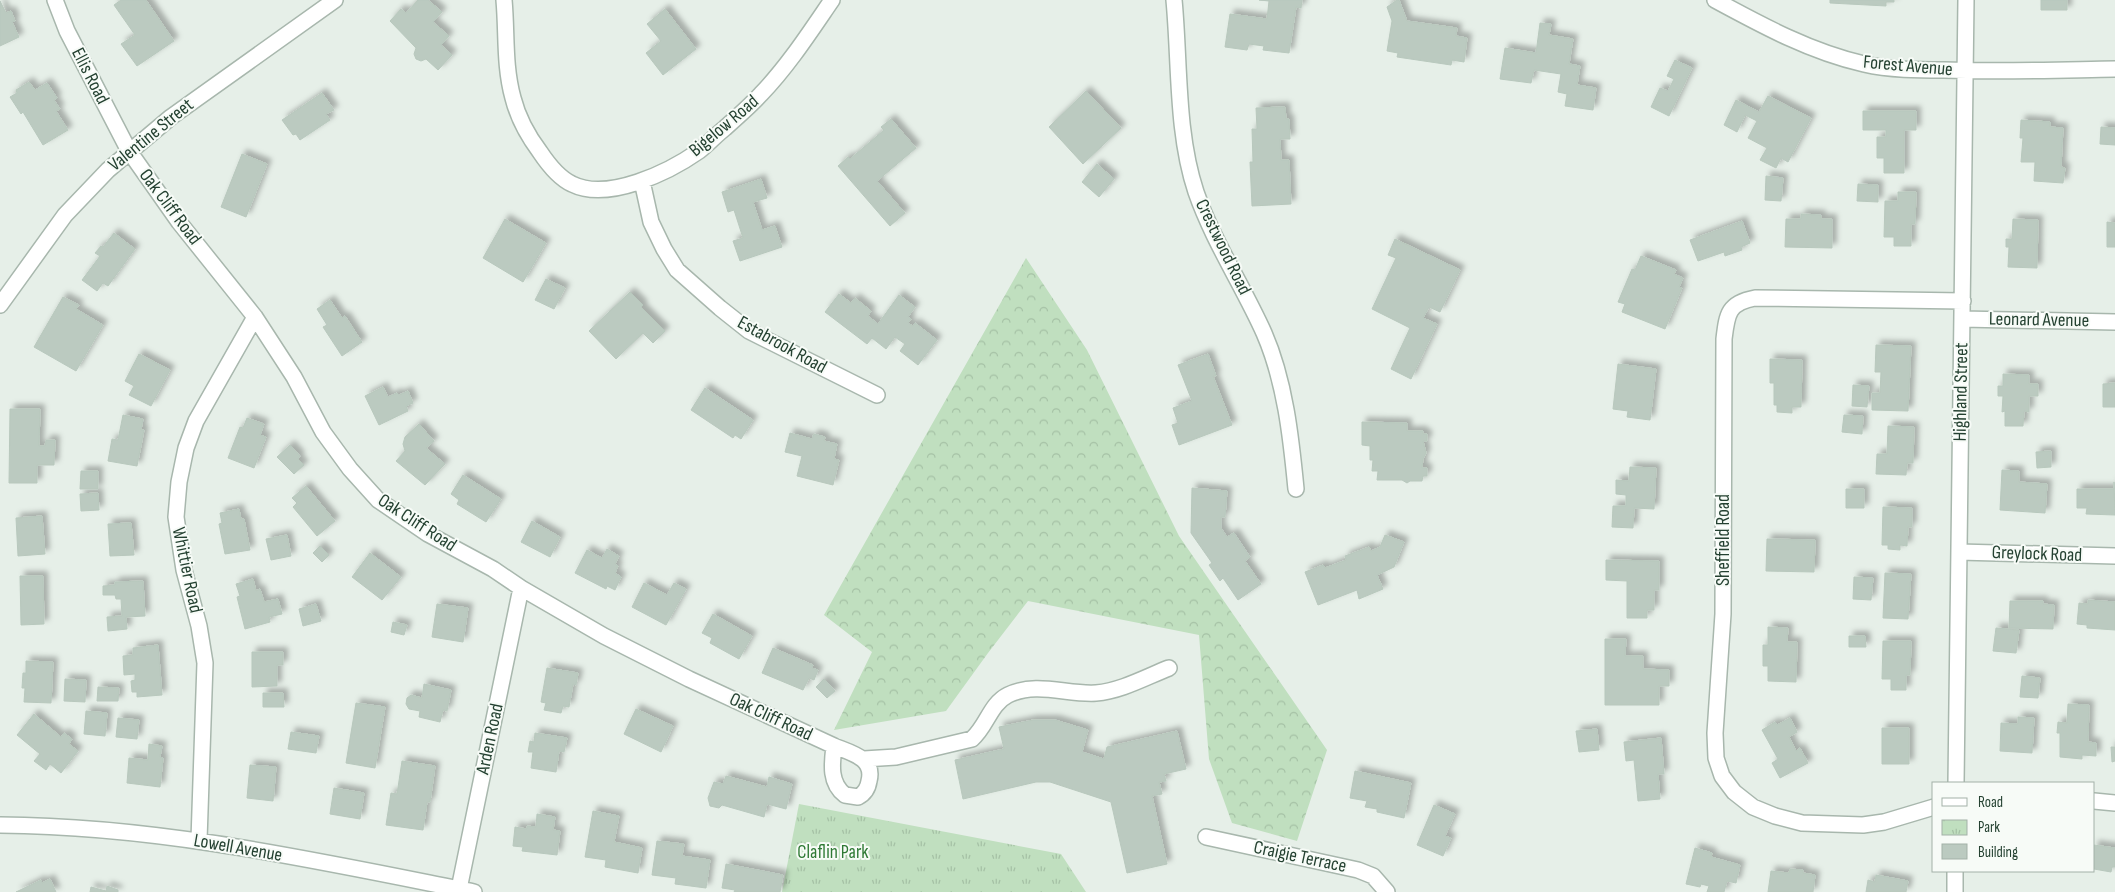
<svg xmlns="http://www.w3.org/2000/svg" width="2115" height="892" font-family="'Sofia Sans Condensed',sans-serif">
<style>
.forest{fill:url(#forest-crowns)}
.park{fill:url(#park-tufts)}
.building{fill:#bbcac0;stroke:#b8c8bd;filter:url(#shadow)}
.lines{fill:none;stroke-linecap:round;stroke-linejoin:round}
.minor-casing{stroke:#a8b7ad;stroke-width:18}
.minor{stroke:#fff;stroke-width:15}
.labels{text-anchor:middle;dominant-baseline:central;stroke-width:4;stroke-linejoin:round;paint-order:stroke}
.street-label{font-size:19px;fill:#244131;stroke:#f7fbf7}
.park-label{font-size:19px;fill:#2e7934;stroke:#f7fbf7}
</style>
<defs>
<pattern id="forest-crowns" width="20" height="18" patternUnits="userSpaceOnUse" patternTransform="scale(1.25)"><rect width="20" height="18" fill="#c0dfbf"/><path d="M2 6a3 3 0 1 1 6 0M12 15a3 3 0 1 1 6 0" fill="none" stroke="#a5c1a5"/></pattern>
<pattern id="park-tufts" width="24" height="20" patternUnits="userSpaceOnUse" patternTransform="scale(1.25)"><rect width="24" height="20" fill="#c0dfbf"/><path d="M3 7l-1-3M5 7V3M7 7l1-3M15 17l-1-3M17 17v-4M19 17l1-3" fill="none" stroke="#a5c1a5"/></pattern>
<filter id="shadow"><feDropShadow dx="4.5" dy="-4.5" stdDeviation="2.5" flood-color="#0004"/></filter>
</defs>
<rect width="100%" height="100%" fill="#e6efe8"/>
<path class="forest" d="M1026,258L1087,350L1179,536L1327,750L1297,841L1232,823L1209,759L1199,635L1028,601L988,653L946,711L834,730L872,652L824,615Z"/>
<path class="park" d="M799,804L1061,854L1086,892H782Z"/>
<path class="building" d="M121,0H146L174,41L137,66L121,44L135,35L114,5Z
M418,0H428L442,12L433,22L449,36L441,45L452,55L438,70L426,59L421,61L416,59L414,54L416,48L390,21L401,9L406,13Z
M1259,0H1302L1301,8L1296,7L1289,53L1263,50L1264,46L1249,44L1247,50L1225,47L1230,14L1267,19L1269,1Z
M1397,0H1399L1407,21L1457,28L1456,36L1467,38L1464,62L1452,60L1451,65L1397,57L1398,53L1387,51L1392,21L1387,7Z
M1830,0H1894V2H1886V6L1830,3Z
M2041,0H2067V10H2041Z
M0,1L6,13L11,11L15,21L12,22L19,37L0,46Z
M665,9L696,49L663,75L646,53L661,41L647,24Z
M1540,23L1551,24L1549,35L1573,39L1569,64L1580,66L1577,85L1596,88L1593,110L1565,106L1567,94L1558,92L1561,74L1534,70L1531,83L1500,79L1505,48L1536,53Z
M1675,60L1692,68L1669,116L1651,107L1660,88L1668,91L1674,79L1667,76Z
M29,82L35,90L47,83L57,98L54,100L60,109L56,111L68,130L43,145L23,112L21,114L10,97L17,93L16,90Z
M1086,91L1121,128L1083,164L1049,127Z
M322,93L334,110L326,114L330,120L300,140L296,134L293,135L282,120Z
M1768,96L1811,118L1788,162L1781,158L1776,168L1760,160L1767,148L1748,138L1757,121L1745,115L1737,132L1724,125L1736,100L1759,112Z
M1285,107L1286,119H1289L1290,139H1280L1281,160H1289L1291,204L1252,206L1250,162H1253L1252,129H1257L1256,108Z
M1863,111H1916V130H1904V173H1884V158H1877V137H1886V130H1863Z
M891,119L916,148L877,181L905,213L890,226L838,166L848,157L850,159L884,130L881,127Z
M2021,120L2050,122V127L2063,128L2061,167L2065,168L2063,183L2034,181L2035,162H2021L2023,138H2020Z
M2101,127L2115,128V145L2100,144Z
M242,154L267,164L246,217L221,207Z
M1097,164L1114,179L1099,197L1082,182Z
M1766,176L1783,178L1781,201L1765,200Z
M761,179L767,198L753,202L762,230L775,226L782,247L740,261L733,241L743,238L734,210L728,212L722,192Z
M1858,184L1878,185V202L1857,201Z
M1898,192H1916L1915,224H1911V246H1894V237H1884L1885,201H1898Z
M1801,214L1821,215V219H1832V248L1785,247L1786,219H1801Z
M505,219L546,243L523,282L483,258Z
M2013,219L2038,220L2037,268L2008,267L2009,247H2006V239H2012Z
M1742,221L1750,243L1741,247L1742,250L1725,256L1724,252L1698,261L1690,240Z
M2107,222L2115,223V247H2107Z
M114,233L135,249L108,286L103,283L97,291L82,280L100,256L95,253L101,246L103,247Z
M1395,239L1460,270L1440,312L1429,307L1423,318L1437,324L1411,379L1391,369L1410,328L1372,309L1396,258L1388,255Z
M1641,256L1676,270L1674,274L1683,278L1679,287L1682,288L1665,329L1622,312L1625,304L1618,302L1632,269L1635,270Z
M546,279L565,288L554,309L535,300Z
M630,292L643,305L641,307L665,331L653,343L643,333L616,359L589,331Z
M839,294L851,303L855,298L871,311L868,316L878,324L899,295L915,307L908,317L911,319L908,323L913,326L915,323L937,340L918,365L900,351L905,344L895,337L886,349L872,338L867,344L825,312Z
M63,297L79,305L76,309L103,325L76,371L34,347Z
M330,300L342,318L345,316L362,342L342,356L323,327L327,325L317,309Z
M1876,345L1911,346L1908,411L1872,410V393H1880L1881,372H1875Z
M139,354L170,370L151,406L129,395L134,386L125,381Z
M1208,354L1216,376H1213L1232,425L1179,445L1172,425L1178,423L1173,408L1192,401L1178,365Z
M1770,359L1802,360L1801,407H1792V413L1777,412V405H1774V383H1770Z
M1618,364L1656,369L1650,420L1627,417L1628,411L1613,409Z
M2003,374L2029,375V384H2038V396H2029V412L2024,411L2023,426H2005V411L2002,412L2003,396H1998V386H2003Z
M2115,383V407H2103V384Z
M1853,385L1869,386L1867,407L1852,406Z
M383,387L388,397L397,393L399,395L408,391L413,403L406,406L408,411L379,425L365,396Z
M705,388L753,420L741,439L735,435L733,438L691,410Z
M10,409H40L39,446H45L46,440H55L54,465H37V483H9Z
M123,415L143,419L141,430H144L137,466L108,461L112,439L118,440Z
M1844,415L1863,416L1862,434L1842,432Z
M247,418L264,424L260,435L266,437L254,468L228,458L240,427L243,428Z
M1362,422L1407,423V431H1423V434H1427V441H1423L1426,453L1423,459L1422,468H1427V476H1423L1422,481H1410L1407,483L1402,480H1377L1378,471H1372L1373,460H1370V446L1362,445Z
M419,424L434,441L426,448L445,464L425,485L396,461L405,451L403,444L405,437Z
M1888,426L1914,427L1913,463H1907L1906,475L1876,474L1877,454H1887Z
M790,433L812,439L814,434L825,437L824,441L837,444L834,459L839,460L833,485L797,476L802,456L785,452Z
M290,445L300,456L298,459L304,465L294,474L277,457Z
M2051,451V467L2037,468L2036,452Z
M1630,467L1656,468L1654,509L1634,508L1633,528L1612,527L1613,506H1626V495L1616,494V480L1629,481Z
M2002,470L2019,471V482L2047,484L2045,513L2000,510Z
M81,471H98V489H80Z
M463,475L501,499L486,522L457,504L459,500L451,494Z
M2114,482L2115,515L2086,514L2087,508H2077V489H2114Z
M306,486L335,521L317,536L293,507L297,503L292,498Z
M1192,488L1227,491L1225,517H1221V528L1227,537L1234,533L1250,557L1245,561L1261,584L1238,600L1223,578L1220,581L1209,565L1212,563L1191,533Z
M1846,489H1864V508H1846Z
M98,493L99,510L81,511L80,494Z
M1883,507L1912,508V527H1908L1907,546L1900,545V550L1888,549V545H1882Z
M239,509L241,519H244L250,550L225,554L219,524L222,523L220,513Z
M42,516L45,554L18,556L16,518Z
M532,521L560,537L550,557L521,542Z
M131,523L134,555L110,556L108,524Z
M287,535L291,556L271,560L266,539Z
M1385,535L1404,542L1394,567L1377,575L1383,589L1359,599L1357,590L1318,605L1305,572L1323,565L1325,568L1346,560L1345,556L1369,547L1371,551L1380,547Z
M1767,539L1815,540L1814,572L1766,571Z
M320,546L329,555L322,562L313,553Z
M607,549L619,556L615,564L618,566L615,573L621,577L615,590L607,586L606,589L575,573L587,550L602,558Z
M370,553L401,577L382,600L352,577Z
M1606,560L1659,561V590H1654V610H1647V618H1627V581L1606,580Z
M1885,573L1911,574L1908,619L1883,618Z
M20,576H43L44,624L21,625Z
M1854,577L1873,578L1871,600L1853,599Z
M253,579L256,591L260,589L264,602L278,599L282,614L269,617L270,622L245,629L237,597L240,596L236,584Z
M143,581L145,616L126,617L127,629L108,631L107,617L122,616L121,599H116L115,595H103V586L115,585V582Z
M644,583L667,595L674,583L686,589L666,625L632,607Z
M2088,600L2115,602V630L2087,628V625L2077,624L2079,603L2088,604Z
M2010,601H2043V604L2054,605L2053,629L2009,628Z
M316,604L321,621L303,626L299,609Z
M437,604L468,608L463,642L432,637Z
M713,614L752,636L739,659L710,643L712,638L702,633Z
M393,622L407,625L404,635L391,632Z
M1768,627L1788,628L1787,642H1797L1796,682L1768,681V666H1763V645H1768Z
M1996,628L2019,630L2016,653L1993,651Z
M1849,636H1865L1866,647H1849Z
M1605,639H1626L1625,656H1643V669L1669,670V686H1659V705H1605Z
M1883,641H1911L1910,675H1906V690H1891V679H1882Z
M158,645L162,695L137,697V692H132L131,681L135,680V674L124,675L123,656L133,655V648Z
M773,648L813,665L812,668L818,670L814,680L809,678L803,690L762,673Z
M252,652H283V665H277V686L252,687Z
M26,661L53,662L51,703L24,702L25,688H22L23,673H26Z
M547,668L578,673L576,685L573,684L569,707L563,706L561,713L544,710L546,703L541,702Z
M2022,676L2040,678L2038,698L2020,697Z
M65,679L86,680L85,702L64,701Z
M824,679L835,691L827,698L816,687Z
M424,684L451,690L447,711L443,710L440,722L419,717L420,711L409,709L406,704L407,698L411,695L422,698Z
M98,687L119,688L118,701H97Z
M263,693H283L284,707H263Z
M356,703L385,707L375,768L346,763Z
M2068,704L2089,705L2088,742L2096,743V756L2082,755V759L2060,757V733H2057L2058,722L2067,723Z
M636,709L673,726L661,752L624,734Z
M86,711L107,713L105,736L84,734Z
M34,714L61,737L64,733L72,739L69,744L78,751L61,773L50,764L46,770L34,761L40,754L17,735Z
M2018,717L2034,718L2032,753L2000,751L2001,723L2018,724Z
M118,718L139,720L137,739L116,737Z
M1790,718L1797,732L1789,737L1796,751L1800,748L1808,763L1780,778L1772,763L1778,759L1762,730L1775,722L1777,725Z
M1033,720H1055L1088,730L1082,752L1104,759L1107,747L1177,731L1186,769L1164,774L1166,781L1159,782L1162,794L1152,796L1167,864L1127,873L1111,802L1050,782H1036L963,799L955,760L1004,749L999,727Z
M1882,728H1909V764H1882Z
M1597,729L1599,750L1579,752L1576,731Z
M291,732L319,736L316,753L288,749Z
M535,733L567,738L564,752L559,751L556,772L531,768L533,752H528L530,741L534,742Z
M1661,738L1664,774H1658L1660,799L1638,801L1634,760L1626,761L1624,742Z
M149,744L162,746L160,757L163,758L160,787L127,783L129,758L148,760Z
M2111,747H2115V761L2112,762Z
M402,761L435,766L430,802H427L423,830L386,825L391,793L397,794Z
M250,765L276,767L273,801L247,798Z
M1355,771L1411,783L1404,818L1377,812V809L1365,807L1367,801L1350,798Z
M726,776L767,787L769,777L792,784L786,809L767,804L764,817L722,805L719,808L710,806L708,798L714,782L723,784Z
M334,788L364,793L360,819L330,814Z
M1434,805L1455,814L1445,836L1451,838L1443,856L1417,845Z
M593,811L619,816L614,842L642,848L638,873L605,867L606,860L585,857Z
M537,814L555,817L553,830L560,831L557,855L522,851L523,847L513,846L515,827L527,829V826L536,827Z
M657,841L684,844L682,856L710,860L706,888L675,884L676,878L652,875Z
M2094,845L2115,848V867H2112L2111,872L2094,869Z
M1695,848L1712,853L1711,857L1740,865L1736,883L1727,881L1724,892H1707L1709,886L1701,884L1700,887L1686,884Z
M726,864L783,875L780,892H734L735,890L722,888Z
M1790,869L1803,870V873L1815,875L1813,892H1768L1771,871L1789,873Z
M1876,875L1908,881L1906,892H1866L1868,880L1875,882Z
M50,879L56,892H16L41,880L42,883Z
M107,886L118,890V892H90L91,887L106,891Z"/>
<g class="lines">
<g class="minor-casing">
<path id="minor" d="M55,0L67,31L129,151L179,222L255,317L294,377L323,432L350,469L378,500L428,534L493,569L521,588L604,636L689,679L834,746C832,763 829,783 845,795L858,797C864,794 868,788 869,781C875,758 851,753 834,746
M504,0C507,33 504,66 513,98C518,118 528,136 540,152C548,164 559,178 572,184C608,202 669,172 699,151C708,144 716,135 725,128C737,117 750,106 761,94C788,66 810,32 832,0
M1174,0C1180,63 1176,132 1196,192C1213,241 1243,286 1264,333C1285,381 1291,437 1296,489
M1715,0C1763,26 1811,52 1864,64C1890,70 1918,70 1944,70C2001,72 2058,70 2115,69
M642,181L651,222L664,249L677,270L720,308L749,331L877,395
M0,305L65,215L108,170L171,117L335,0
M1962,319L2115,322
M1959,552L2115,556
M864,759L896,757L972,739C987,726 990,704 1008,695C1037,681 1067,695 1096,693C1121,691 1146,677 1169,668
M1956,783L1966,0
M2094,801L2115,803
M1934,807L1884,822L1863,825L1802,823L1775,816L1753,807L1734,792L1722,776L1716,758L1715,733L1723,614L1724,339C1727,314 1728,303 1755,298L1963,301
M0,825C160,826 318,861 474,892
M1206,837L1358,870L1373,876L1387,892
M199,840L205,663L199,626L184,570L176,517L179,482L186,448L196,421L255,317
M459,889L521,588
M1955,892V871"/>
</g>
<use href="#minor" class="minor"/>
</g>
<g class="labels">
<g class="street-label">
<text transform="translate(1908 66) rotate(5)">Forest Avenue</text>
<text transform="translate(90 76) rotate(63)">Ellis Road</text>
<text transform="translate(724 126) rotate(-40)">Bigelow Road</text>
<text transform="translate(151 135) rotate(-39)">Valentine Street</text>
<text transform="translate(170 207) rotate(53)">Oak Cliff Road</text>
<text transform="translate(1223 247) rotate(64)">Crestwood Road</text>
<text transform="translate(2039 320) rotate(1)">Leonard Avenue</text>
<text transform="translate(782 345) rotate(29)">Estabrook Road</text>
<text transform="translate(1961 392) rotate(-89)">Highland Street</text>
<text transform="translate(417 523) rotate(33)">Oak Cliff Road</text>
<text transform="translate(1723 540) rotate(-90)">Sheffield Road</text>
<text transform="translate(2037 554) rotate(2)">Greylock Road</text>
<text transform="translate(187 570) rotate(78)">Whittier Road</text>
<text transform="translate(771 717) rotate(25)">Oak Cliff Road</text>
<text transform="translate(490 739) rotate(-78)">Arden Road</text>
<text transform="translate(238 848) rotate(10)">Lowell Avenue</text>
<text transform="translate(1300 857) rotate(12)">Craigie Terrace</text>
</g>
<g class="park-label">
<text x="833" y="852">Claflin Park</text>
</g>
</g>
<rect x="1932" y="782" width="162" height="90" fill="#f7fbf7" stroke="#a3b1a8"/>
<rect x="1942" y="798" width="25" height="8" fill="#ffffff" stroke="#a3b1a8"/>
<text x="1978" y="807" font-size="15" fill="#244131">Road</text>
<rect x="1942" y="820" width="25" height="15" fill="url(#park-tufts)" stroke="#a3b1a8"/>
<text x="1978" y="832" font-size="15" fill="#244131">Park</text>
<rect x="1942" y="844" width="25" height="15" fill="#bbcac0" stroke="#a3b1a8"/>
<text x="1978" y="857" font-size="15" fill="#244131">Building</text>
</svg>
